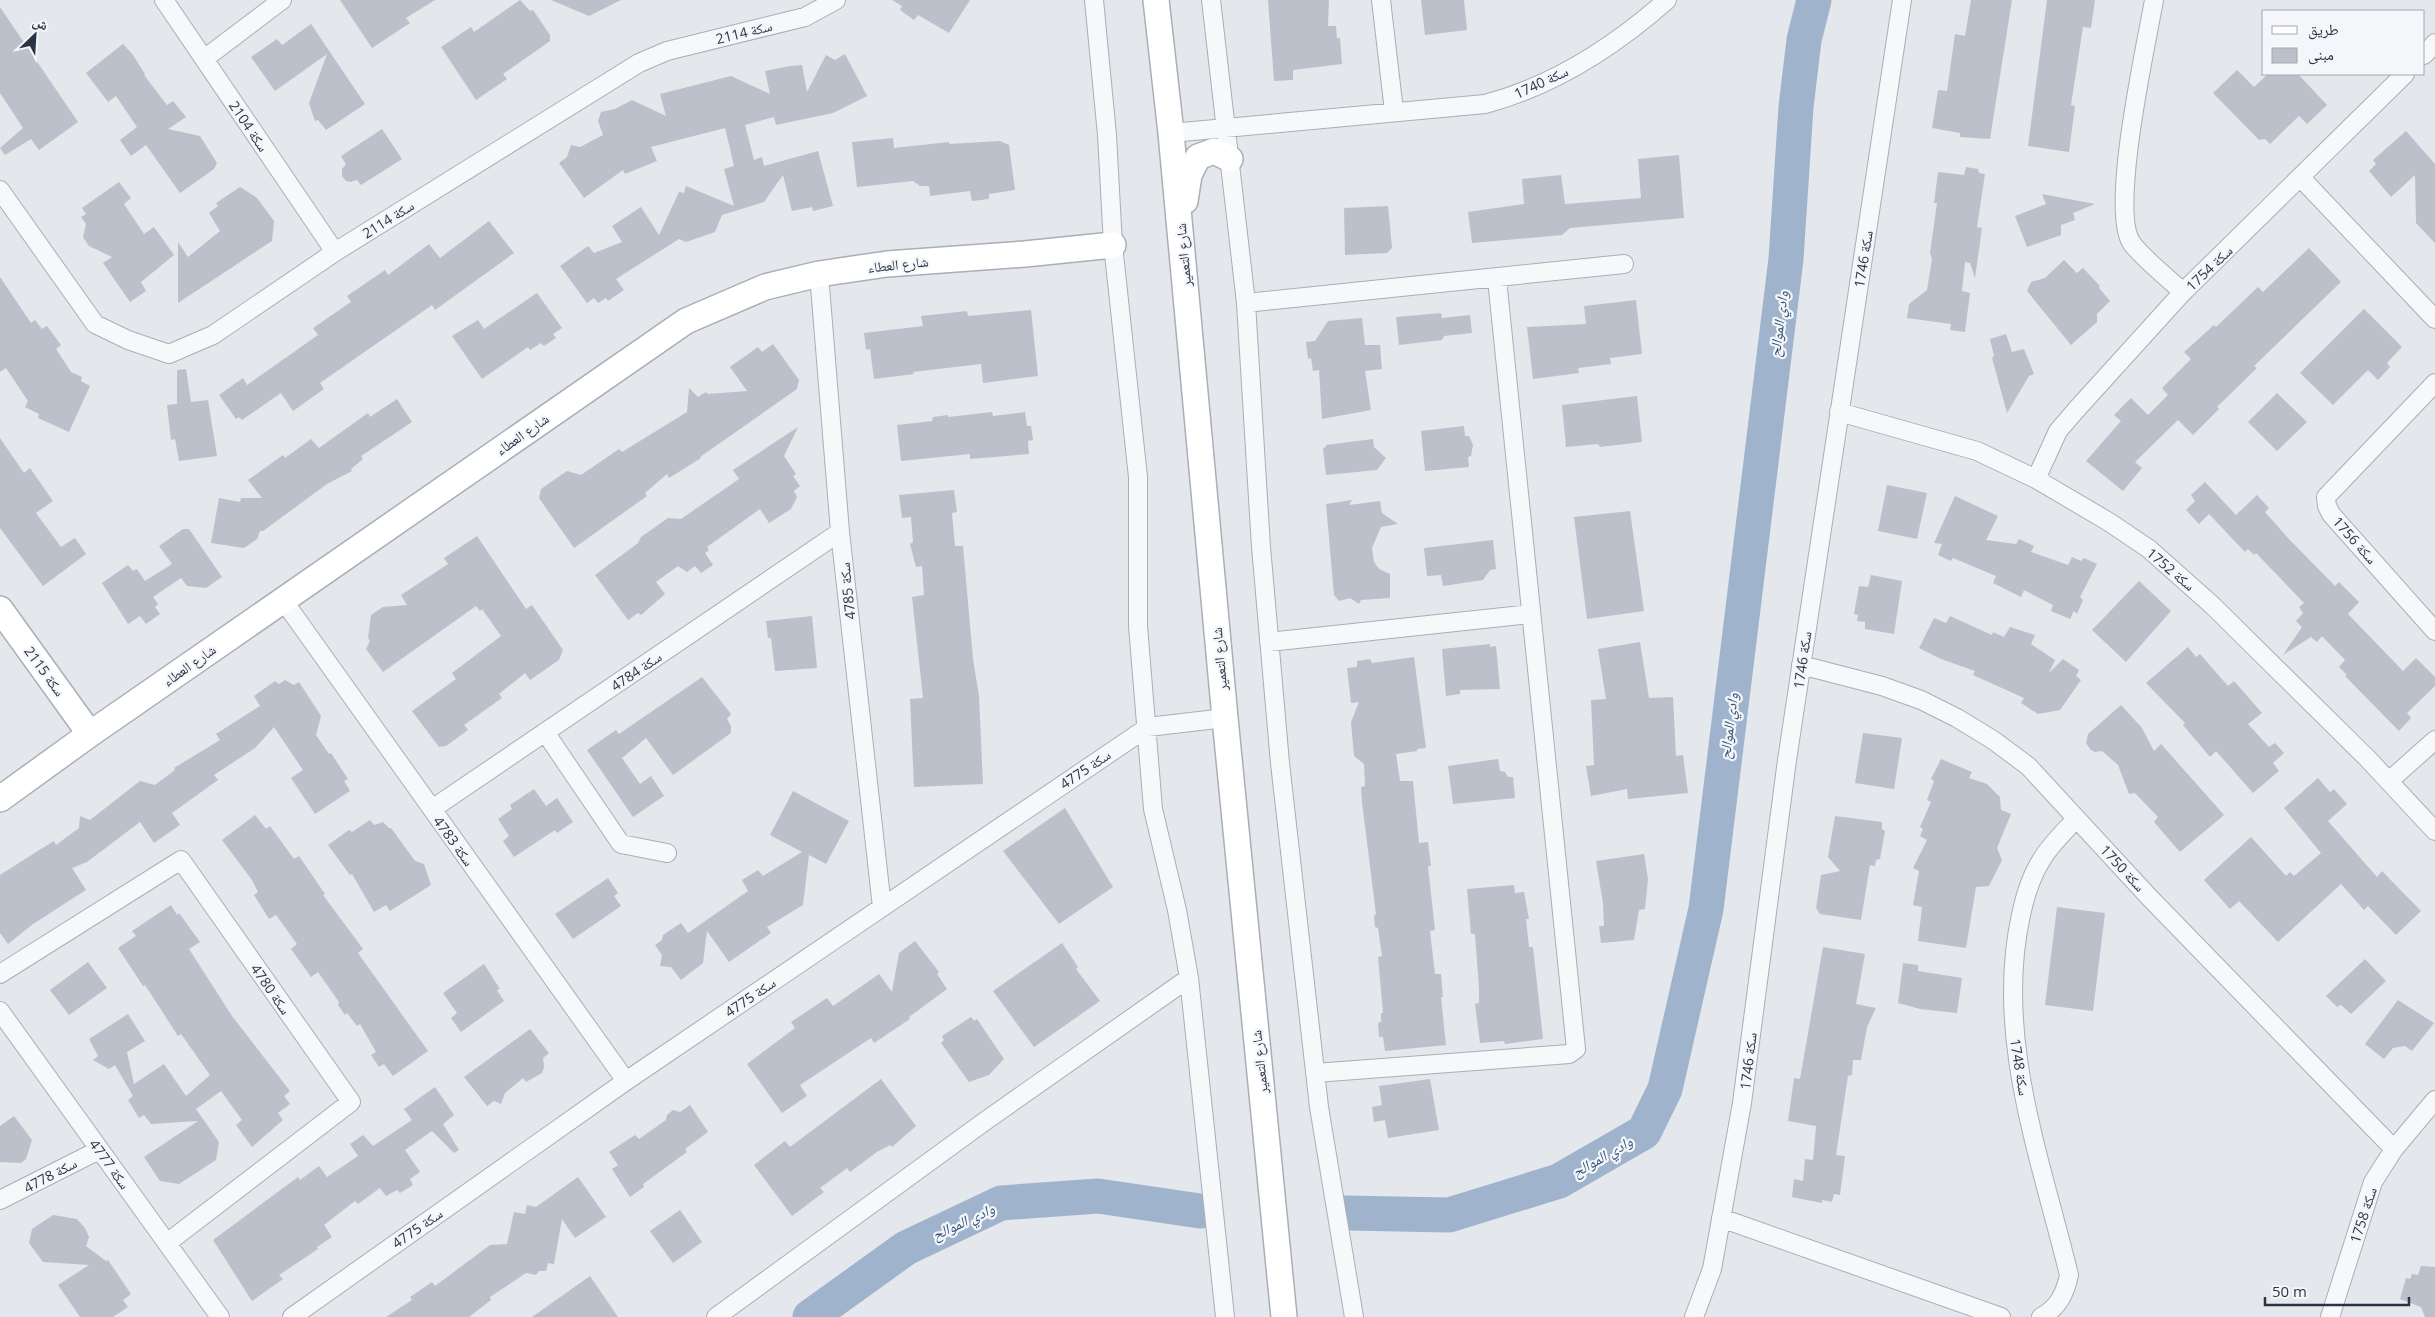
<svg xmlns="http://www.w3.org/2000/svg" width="2435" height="1317" font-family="'Open Sans','Noto Naskh Arabic',sans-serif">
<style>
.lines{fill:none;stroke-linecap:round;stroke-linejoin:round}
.river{stroke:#9fb4cc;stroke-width:35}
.building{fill:#bbc0ca}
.street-casing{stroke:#a9aeb7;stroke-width:20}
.secondary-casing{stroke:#a9aeb7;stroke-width:28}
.street{stroke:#f7f8fa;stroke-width:18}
.secondary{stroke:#fff;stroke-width:25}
.labels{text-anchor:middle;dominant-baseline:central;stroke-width:4.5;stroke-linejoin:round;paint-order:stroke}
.street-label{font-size:14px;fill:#2b3445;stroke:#f4f6f9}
.water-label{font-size:15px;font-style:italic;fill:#34527a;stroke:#f4f6f9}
</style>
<rect width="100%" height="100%" fill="#e4e7ec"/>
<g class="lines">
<path class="river" d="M1347,1213L1449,1215L1559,1181L1644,1132L1665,1089L1706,909L1786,259L1796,107L1804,40L1814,0
M810,1317L906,1248L1001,1203L1098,1196L1200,1211"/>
</g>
<path class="building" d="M340,0H435L406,18L410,23L372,48Z
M520,0L530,11L533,10L550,35V41L503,74L507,79L476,100L441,47L471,27L474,32Z
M551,0H621L589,16Z
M892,0H970L949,33L918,15L914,20L900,10L902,6Z
M1268,0H1329L1328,26H1336L1337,38H1340L1342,64L1293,70V80L1274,81Z
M1421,0H1464L1467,30L1425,35Z
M1971,0H2012L1990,139L1960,137V133L1932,128L1938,90L1947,91L1955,34L1965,36Z
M2047,0H2095L2091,28L2083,27L2071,105L2075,106L2069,152L2028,146Z
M0,7L78,122L39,150L31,139L5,155L0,148L23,128L0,93Z
M311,24L365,104L326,130L318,120L315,121L309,103L327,54L275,91L251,57L277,39L282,45Z
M123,44L133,55L145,74L144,75L167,105L173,101L186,117L168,129L200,136L217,163L214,169L180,193L146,145L131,156L120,140L137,127L116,96L108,102L86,73Z
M845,54L867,96L833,113L776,125L774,117L745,125L754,160L762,157L764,166L818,151L833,206L813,211L812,207L792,211L783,175L764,202L722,215L715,232L686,242L679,239L616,279L624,290L608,301L606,298L598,303L594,298L587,303L560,266L588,246L594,253L622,242L612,226L641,207L659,235L679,192L684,193L686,186L734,206L724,169L734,166L725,128L651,147L657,161L625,174L623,170L584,198L559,163L567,157L571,145L580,147L603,135L598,121L601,112L615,109L632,100L666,116L660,94L731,76L770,94L765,71L790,66L802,65L807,92L826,55L835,60Z
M2237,70L2254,87L2268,74H2298L2327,105L2307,124L2299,116L2270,144L2265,139L2259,140L2213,93Z
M382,129L402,159L361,185L357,180L351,182L346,181L342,176V169L346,164L341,156Z
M2406,131L2435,164V243L2416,223L2415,175L2391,197L2369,171L2376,164L2373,160Z
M893,138L894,148L949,142V144L1000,141L1009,145L1015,190L989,194V199L972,201L970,191L930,196L929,186H920L913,181L857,187L852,142Z
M1679,155L1684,218L1570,228L1562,235L1472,243L1468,212L1524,204L1522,179L1561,175L1565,204L1641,198L1638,159Z
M1966,167L1978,169L1979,173L1985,174L1977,227L1982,228L1975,278L1970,263L1965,262L1962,291L1970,293L1965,332L1950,330L1951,324L1907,318L1909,304L1927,290L1932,259L1930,253L1937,203H1934L1938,172L1964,175Z
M119,182L131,198L124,204L144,234L154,227L174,255L141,282L146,291L130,302L103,263L112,257L89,246L83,237L86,224L81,217L86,214L82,208Z
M240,187L257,198L274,221L272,241L178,303V242L188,257L220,231L209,213L218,206L216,203Z
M2042,194L2095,204L2073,213L2075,220L2061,225V235L2027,247L2015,216L2046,204Z
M1388,206L1392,248L1387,253L1345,255L1344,208Z
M489,221L514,253L435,310L432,305L320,383L324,389L293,411L281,393L242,420L239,417L236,419L219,395L243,378L247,385L318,335L313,328L351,302L347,296L385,270L388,275L429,244L440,258Z
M2309,248L2341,282L2254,366L2257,368L2217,407L2219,409L2193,435L2178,420L2135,462L2142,468L2123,491L2086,461L2121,421L2114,415L2131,398L2148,415L2168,395L2162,388L2191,359L2184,352L2214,325L2216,327L2258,287L2263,292Z
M2064,260L2077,273L2083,268L2100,286L2099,288L2110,301L2097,314V322L2071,345L2027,291L2031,282L2045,278Z
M0,277L31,323L35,320L42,329L47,326L61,345L56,349L71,372L82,377L81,381L90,386L69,432L38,418L39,414L25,407L28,401L6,368L0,372Z
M537,293L562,328L553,334L556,338L544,346L541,343L530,350L528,347L482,379L452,336L478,320L484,329Z
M1636,300L1642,354L1610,358L1611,364L1578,368L1579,373L1533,379L1527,327L1586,324L1584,306Z
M2364,309L2402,347L2387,363L2390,367L2378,380L2368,370L2333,405L2300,373Z
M1031,310L1038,376L983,383L981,364L913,372L914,374L874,379L870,349L866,350L864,333L923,326L921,316L967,311L968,316Z
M1441,313L1442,318L1470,315L1472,333L1444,336L1442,340L1399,345L1396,317Z
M1362,318L1365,345H1380L1382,369L1365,371L1371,410L1322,419L1319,370L1313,371L1311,358L1308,359L1306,342L1315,341L1328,321Z
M2006,334L2012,352L2024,349L2034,374L2029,376L2007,413L1992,358L1994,356L1990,339Z
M773,344L799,380L797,389L700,457L701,458L669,478L667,474L645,493L647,496L574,548L539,498L541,489L567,471L581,475L619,449L622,452L687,412L689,388L698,397L706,392L708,394L747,391L730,367L758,347L762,352Z
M186,369L191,402L208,400L217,456L179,461L175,439L171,440L167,405L177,404V370Z
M2277,393L2307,422L2277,451L2248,422Z
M1637,396L1642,442L1600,447L1598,444L1566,447L1562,405Z
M397,399L412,422L361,456L363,459L351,469L352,471L327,484L263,531H260L257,539L244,548L211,543L219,498L240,502L241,498H262L248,480L283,455L285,458L311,439L319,448L368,413L370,417Z
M992,412L993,416L1025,412L1027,426H1031L1033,440L1028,441L1029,454L970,459V454L901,461L897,425L932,421L933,417L948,415V417Z
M1464,426L1465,436H1469L1473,445L1471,456L1468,457L1469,467L1425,471L1421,431Z
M798,427L784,456L796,474L793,476L800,486L794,491L797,497L791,509L769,523L760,509L707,547L709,550L705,553L713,565L701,573L695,566L687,572L678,566L656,582L665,594L641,615L638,613L628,620L595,575L638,543L641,537L668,518L681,519L739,479L733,470Z
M0,438L24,473L30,468L53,501L36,513L61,547L75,538L86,554L43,586L0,528Z
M1373,439L1374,447L1386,458L1377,470L1326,475L1323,448L1326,447V445Z
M2205,482L2236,515L2257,495L2269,508L2265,512L2288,538L2335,586L2339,582L2359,602L2348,614L2403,671L2416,658L2435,677V686L2407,713L2411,718L2399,731L2345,676L2347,675L2339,667L2345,660L2322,636L2317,642L2311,637L2283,655L2302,627L2296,621L2303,613L2299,607L2304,603L2256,553L2254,555L2248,549L2245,552L2209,514L2199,524L2186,510L2195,501L2191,495Z
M1887,485L1927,493L1917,539L1878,531Z
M954,490L957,512L952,513L955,546H963L973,659L979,696L983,784L914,787L910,699L923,698L912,597L924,595L922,566L916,567L910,544L913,542L911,517L902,518L899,495Z
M1955,496L1998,516L1986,540L2016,544L2019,539L2034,546L2031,552L2068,565L2072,557L2081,561L2084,558L2097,564L2080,597L2083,600L2077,614L2074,611L2070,619L2051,611L2053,605L2024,590L2021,597L1993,583L1996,576L1953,558L1951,561L1938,555L1942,544L1934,543Z
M1352,500L1349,505L1380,501L1382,513L1398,524L1381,527L1372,548L1374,562L1379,569L1390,574V598L1361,600L1359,604L1350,598L1339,601L1334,595L1326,504Z
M1630,511L1644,611L1587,619L1574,517Z
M183,529H189L222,577L206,588L187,586L181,578L153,597L158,604L155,607L160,614L146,624L140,616L128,624L102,583L128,565L133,571L137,569L145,581L172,564L159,546Z
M477,536L526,609L532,605L563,650L559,660L530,680L525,673L499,694L502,698L464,725L468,730L446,746L439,747L412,711L456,679L452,673L501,636L482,609L480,611L476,606L383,672L366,649L370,641L368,638L371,615L383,607L407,605L401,595L448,564L444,558Z
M1493,540L1496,569L1490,570L1483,580L1443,586L1441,575L1427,576L1424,548Z
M1871,575L1902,581L1894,634L1865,629V622L1857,621L1858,615L1854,614L1859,586L1868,587Z
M2139,581L2171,611L2126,662L2092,630Z
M812,616L817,668L775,671L771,638H768L766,621Z
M1950,616L1992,635L1993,632L2004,637L2010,627L2035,635L2031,644L2055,660L2049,673L2063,659L2079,670L2076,676L2081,680L2060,710L2038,714L2021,703L2024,698L1973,675L1975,671L1941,659L1919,648L1934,618L1946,623Z
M1640,642L1649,698L1673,697L1676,756L1683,755L1688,793L1628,799L1627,789L1591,796L1586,766L1594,765L1591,700L1606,699L1598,649Z
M1490,644V647L1496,646L1500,689L1460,690V694L1446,696L1442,649Z
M2188,647L2196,657L2200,654L2228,686L2234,681L2262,713L2248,724L2269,747L2275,743L2284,753L2273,763L2279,771L2253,793L2216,751L2210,757L2183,725L2185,723L2146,683Z
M1414,657L1426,748L1417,749V751L1396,754L1400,781H1413L1419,843L1428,842L1431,866H1428L1435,930L1430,931L1435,974H1441L1443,997H1441L1446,1045L1385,1051L1383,1037H1379L1378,1023L1381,1022V1013H1383L1378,957L1382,956L1378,928L1375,927L1374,916L1376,914L1362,802L1361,787L1365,786L1364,764L1354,756L1351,722L1359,702L1351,703L1347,668L1357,667V661L1370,659L1372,663Z
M702,677L731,714L727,719L731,726V733L673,775L646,738L622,758L640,784L651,776L664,796L633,817L587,750L616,730L619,734Z
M285,680L294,685L299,682L321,716L316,735L329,754L331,753L348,779L344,781L350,791L315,814L291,778L303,770L274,727L255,748L214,775L218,780L172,813L180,825L154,843L140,822L87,862L72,868L86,890L33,924L8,944L0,933V875L41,849L54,841L56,845L79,828L80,816L90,820L140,781L155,785L175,770L174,768L220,740L216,734L260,706L254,696L275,681L279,684Z
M2121,705L2142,728L2154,751L2161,744L2224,815L2180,852L2154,822L2158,817L2135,793L2129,794L2118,765L2102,751L2095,752L2091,750L2086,743L2088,734Z
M1863,733L1902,738L1894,789L1855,783Z
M1498,759L1500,771L1505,772L1508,777H1513L1515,798L1453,804L1448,766Z
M1941,759L1972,772L1969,778L1987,784L2000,797L2001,810L2011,814L1997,848L2002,860L1989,886L1976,887L1966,948L1918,941L1922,907L1913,905L1919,871L1913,868L1927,840L1920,836L1923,829L1920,827L1931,802L1927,800L1934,781L1931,779Z
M2318,778L2330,792L2334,789L2347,804L2328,821L2377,877L2382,871L2421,911L2396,935L2368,906L2364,910L2341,884L2278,942L2239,901L2230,909L2204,880L2251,837L2286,876L2290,872L2294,876L2321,853L2284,808Z
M534,789L546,806L557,798L573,822L557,833L555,830L514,857L503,841L509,836L498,819L512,809L510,805Z
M793,791L849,821L826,864L809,855L803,905L767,927L771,933L729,962L707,931L703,963L681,980L671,967L660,966L662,955L655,945L662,940L663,935L681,923L688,933L748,891L742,880L758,870L763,876L802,852L770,835Z
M1065,808L1113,887L1059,924L1003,851Z
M255,815L266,829L270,826L294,859L299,856L325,894L323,895L363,949L358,953L428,1051L393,1076L384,1064L379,1067L371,1055L376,1052L360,1024L357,1026L347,1013L345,1015L338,1005L339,1002L318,972L311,977L291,949L297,944L276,915L269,919L254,895L258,892L252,880L222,840Z
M1835,816L1882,822V829L1885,831L1880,859L1876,860L1875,866L1870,865L1861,920L1820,914L1816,908L1821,875L1840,871L1828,857Z
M370,820L374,825L383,822L389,828H391L415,861L424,864L431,885L390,911L386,905L374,912L352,874L350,875L328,845L349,830L352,832Z
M1644,854L1648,879L1645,909L1639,910L1634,940L1601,943L1599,926H1604L1603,903L1596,861Z
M608,878L618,893L614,896L621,906L573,939L555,914Z
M1514,885L1515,893L1524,892L1529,919H1526L1529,947H1533L1543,1039L1505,1044L1504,1041L1480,1043L1475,1004L1479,1003V989L1475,934H1471L1467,889Z
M171,905L177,915L179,913L200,942L189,949L232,1016L290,1091L284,1096L290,1104L278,1113L283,1120L252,1147L236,1125L242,1120L221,1091L196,1109L219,1142L216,1160L179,1184L160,1181L144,1157L198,1121L151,1124L144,1115L139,1118L128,1100L133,1096L115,1065L109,1069L93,1060L98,1056L89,1039L128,1014L145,1041L127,1052L134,1084L164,1064L186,1096L210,1075L181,1034L178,1036L145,985L143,986L118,948L136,936L132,931Z
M2057,907L2105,913L2093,1011L2045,1005Z
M915,941L939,972L937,974L947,989L909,1017L910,1019L874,1043L871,1038L800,1085L807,1096L782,1113L747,1064L795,1028L791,1022L827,998L833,1006L879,974L892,992L899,953Z
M1062,943L1078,967L1076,969L1100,1001L1034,1047L993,991Z
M1823,947L1865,954L1856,1004L1876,1008L1867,1027L1861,1060H1853L1852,1075L1848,1076L1836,1155L1845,1156L1840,1195L1834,1194L1832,1202L1822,1200V1203L1792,1197L1794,1179L1803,1181L1805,1159L1813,1160L1816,1126L1788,1121L1794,1078L1800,1079Z
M2365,959L2386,981L2351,1014L2341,1005L2337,1007L2326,996Z
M88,962L107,988L69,1015L50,990Z
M1903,963L1918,965V971L1962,978L1957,1013L1920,1009L1898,1003Z
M484,964L500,989L497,990L504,1001L461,1032L451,1018L457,1013L443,993Z
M2398,1000L2434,1023L2412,1051L2405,1046L2393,1048L2384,1059L2365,1044Z
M971,1017L974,1021L977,1019L1004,1059L989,1075L969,1082L941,1043L944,1040L942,1036Z
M530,1029L549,1053L543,1058L544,1067L542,1073L526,1082L523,1078L505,1093L501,1104L494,1101L487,1106L464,1077Z
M881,1079L916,1126L892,1147L890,1145L877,1152L850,1172L847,1168L820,1188L824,1192L792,1216L754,1165L785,1141L790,1147Z
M1430,1079L1439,1130L1388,1138L1385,1120L1374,1122L1372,1107L1382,1105L1379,1086Z
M435,1087L454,1115L443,1124L459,1150L454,1153L432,1131L405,1150L420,1172L410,1179L413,1185L400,1193L397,1190L386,1196L380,1188L358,1204L355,1201L324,1225L332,1237L317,1247L318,1249L279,1275L283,1279L252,1301L213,1240L298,1177L300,1180L319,1166L327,1177L358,1156L350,1144L363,1135L373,1146L412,1120L404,1109Z
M690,1105L708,1132L685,1149L687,1152L643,1184L644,1187L630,1197L612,1169L618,1165L609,1152L635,1135L639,1139L666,1120L667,1115L673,1110L680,1112Z
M14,1116L32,1140L26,1159L21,1163L0,1162V1126Z
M578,1177L606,1217L575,1238L562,1219L554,1264L548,1263L546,1271H539L536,1275L526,1273L490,1297L491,1300L469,1317H386L412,1300L410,1297L432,1282L435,1286L490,1245L507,1244L514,1212L525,1214L527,1205L536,1207Z
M680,1210L702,1242L673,1263L650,1231Z
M53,1215L77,1219L85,1228L89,1237L86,1246L106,1261L108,1260L131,1294L123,1300L128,1307L113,1317H80L58,1285L89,1265L43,1262L29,1243L32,1229Z
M2421,1266L2435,1267V1317H2425L2421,1307L2400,1299L2406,1278L2410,1279L2412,1274L2418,1275Z
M590,1276L618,1317H532Z"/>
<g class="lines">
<g class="street-casing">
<path id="street" d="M164,0L335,252
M1094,0L1107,135L1113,245L1138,477V626L1153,809L1177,910L1189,978L1225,1317
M1211,0L1246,303L1261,547L1280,763L1319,1107L1354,1317
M1381,0L1394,111
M2154,0C2146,46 2110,207 2131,242C2138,254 2171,281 2183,292
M2424,55L2435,43
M204,59L282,0
M1171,133L1485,104C1553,86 1615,46 1667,0
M2301,178L2435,319
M0,190L95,324L128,340L169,354L213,335L335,252L639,63L667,51L805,17L836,0
M819,274L840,532L882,907
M1246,303L1624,264
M2435,383L2326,497L2327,506L2331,514L2435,631
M1839,412L1977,451L2036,479L2109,522L2149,549L2212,605L2368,759L2435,831
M2036,479L2058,431L2076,410L2183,292L2405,74
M283,600L626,1081
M1269,642L1531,614
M1801,665L1882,686L1921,700L1957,718L1993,740L2028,766L2149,897L2394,1149
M545,732L621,844L667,853
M2389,781L2435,740
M432,809L840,532
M0,974L181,860L351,1102L167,1243
M0,1011L220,1317
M1315,1073L1569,1054L1576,1049L1497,279
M0,1200L99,1150
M1721,1218L2001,1317
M292,1317L626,1081L1148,727L1225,718
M716,1317L988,1119L1189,978
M1694,1317L1712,1269L1742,1103L1787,760L1902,0
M2041,1317C2058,1308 2065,1294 2069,1275C2041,1159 1994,1036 2021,915C2025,896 2031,876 2042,859C2051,844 2064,832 2076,819
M2330,1317L2373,1182L2394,1149L2435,1100"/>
</g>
<g class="secondary-casing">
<path id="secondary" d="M1156,0L1171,133L1225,718L1284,1317
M1185,201L1189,175L1198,157L1214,151L1230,159
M0,609L90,734
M0,799L90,734L686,321L765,287L819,274L887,264L1025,254L1113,245"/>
</g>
<use href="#street" class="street"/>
<use href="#secondary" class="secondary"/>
</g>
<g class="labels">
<g class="street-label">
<text transform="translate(744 32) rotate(-14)">سكة 2114</text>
<text transform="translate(1541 82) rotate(-25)">سكة 1740</text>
<text transform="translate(249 126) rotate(56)">سكة 2104</text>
<text transform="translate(388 219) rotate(-32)">سكة 2114</text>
<text transform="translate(1183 255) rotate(-95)">شارع التعمير</text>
<text transform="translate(1863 259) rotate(-81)">سكة 1746</text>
<text transform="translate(898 264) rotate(-6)">شارع العطاء</text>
<text transform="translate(2209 268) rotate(-44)">سكة 1754</text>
<text transform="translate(522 434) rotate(-35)">شارع العطاء</text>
<text transform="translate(2355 540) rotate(48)">سكة 1756</text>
<text transform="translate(2171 569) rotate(40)">سكة 1752</text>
<text transform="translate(847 591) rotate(-96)">سكة 4785</text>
<text transform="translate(1219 659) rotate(-95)">شارع التعمير</text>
<text transform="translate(1802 660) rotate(-82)">سكة 1746</text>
<text transform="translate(189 665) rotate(-35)">شارع العطاء</text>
<text transform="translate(45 671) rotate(54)">سكة 2115</text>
<text transform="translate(636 671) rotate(-34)">سكة 4784</text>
<text transform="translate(1085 769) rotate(-34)">سكة 4775</text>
<text transform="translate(454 841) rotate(54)">سكة 4783</text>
<text transform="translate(2123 868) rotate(47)">سكة 1750</text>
<text transform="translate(271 989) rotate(55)">سكة 4780</text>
<text transform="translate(750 997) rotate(-34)">سكة 4775</text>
<text transform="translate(1748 1061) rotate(-83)">سكة 1746</text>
<text transform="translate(1259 1062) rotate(-96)">شارع التعمير</text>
<text transform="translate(2020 1067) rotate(81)">سكة 1748</text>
<text transform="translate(110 1164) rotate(54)">سكة 4777</text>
<text transform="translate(50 1175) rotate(-28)">سكة 4778</text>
<text transform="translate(2363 1215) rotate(-72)">سكة 1758</text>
<text transform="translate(417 1228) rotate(-35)">سكة 4775</text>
</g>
<g class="water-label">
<text transform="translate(1778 324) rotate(-83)">وادي الموالح</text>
<text transform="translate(1728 726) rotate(-83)">وادي الموالح</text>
<text transform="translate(1602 1156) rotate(-30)">وادي الموالح</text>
<text transform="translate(963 1221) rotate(-25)">وادي الموالح</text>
</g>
</g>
<rect x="2262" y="10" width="162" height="65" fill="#f4f6f9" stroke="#a4a8b1"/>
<rect x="2272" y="26" width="25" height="8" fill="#ffffff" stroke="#a4a8b1"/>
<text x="2308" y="35" font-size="15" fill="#2b3445">طريق</text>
<rect x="2272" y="48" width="25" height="15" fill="#bbc0ca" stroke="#a4a8b1"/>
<text x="2308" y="60" font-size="15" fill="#2b3445">مبنى</text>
<g transform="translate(35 35) rotate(25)" stroke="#f4f6f9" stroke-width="4" paint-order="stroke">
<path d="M0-4L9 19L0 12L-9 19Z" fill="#2b3445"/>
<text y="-8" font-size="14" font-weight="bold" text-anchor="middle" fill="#2b3445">ش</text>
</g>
<path d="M2265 1297v8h144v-8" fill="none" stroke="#2b3445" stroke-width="2.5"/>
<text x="2272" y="1297" font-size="15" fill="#2b3445" stroke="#f4f6f9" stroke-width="4" paint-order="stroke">50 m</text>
</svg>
